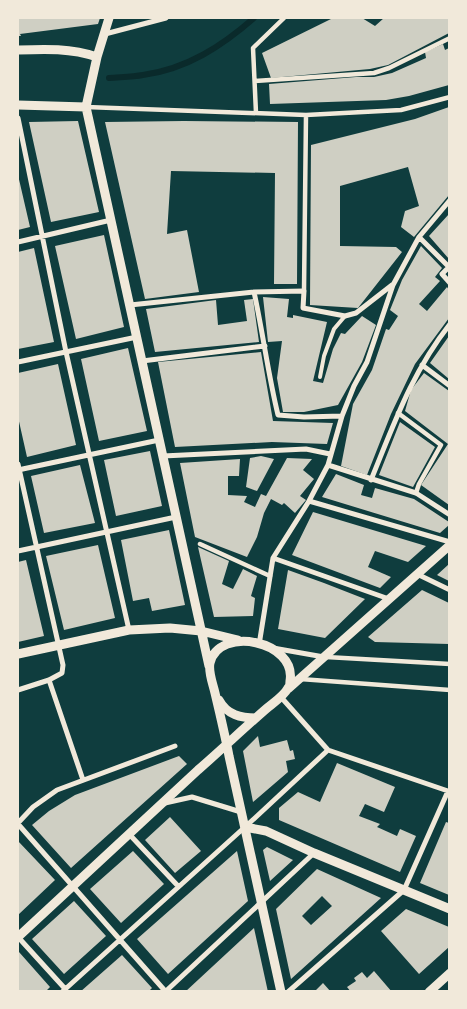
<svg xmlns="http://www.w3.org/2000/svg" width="467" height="1009" font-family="Raleway,sans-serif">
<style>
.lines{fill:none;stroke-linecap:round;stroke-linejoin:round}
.stream{stroke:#0a2a2b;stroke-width:6}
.building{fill:#cfcfc3;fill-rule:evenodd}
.service{stroke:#f1e9da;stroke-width:4}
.pedestrian{stroke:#f1e9da;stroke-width:4.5}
.minor{stroke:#f1e9da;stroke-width:5}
.tertiary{stroke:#f1e9da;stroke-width:9}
</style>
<rect width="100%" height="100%" fill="#0f3d3e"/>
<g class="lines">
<path class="stream" d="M109,78C120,77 132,77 143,75C187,69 222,46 254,18"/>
</g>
<path class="building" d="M18,18H100L98,24L20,34L21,36H18Z
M333,18H362L375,26L384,18H408L410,19L412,18H449V33L388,65L370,69L271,78L262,53Z
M443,44L445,50L449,48V85L409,96L386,100L270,104L269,84L356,77H374L392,73L426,58L425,52Z
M449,107V195L414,237L401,227L405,211L419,206L408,167L340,186V246L396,247L402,252L358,308L310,305L311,145L415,119Z
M78,121L99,212L51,222L29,122Z
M184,121L298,122L297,284H274L275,173L171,171L167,234L187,230L199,292L145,299L105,122Z
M18,175L30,227L18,230Z
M449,214V259L429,236Z
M104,235L124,327L76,339L55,246Z
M421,246L442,268L435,277L440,281L419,304L427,311L447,287L449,290V318L415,364L391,414L367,475L341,466L353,404L372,370L386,329L389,330L398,316L390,310L402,280Z
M34,248L54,342L18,349V252Z
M263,297L289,299L287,317L293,318V315L327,322L313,381L323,383L333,349L341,333L345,334L362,316L376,325L362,362L338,405L304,412H283L277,378L282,341L268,342Z
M253,299L259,342L155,352L146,309L216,300L218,325L247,321L244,300Z
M449,336V379L430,363Z
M128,348L147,431L99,441L81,359Z
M261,352L273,421L333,423L327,444L272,442L175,447L158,362Z
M58,364L76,445L27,457L18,417V373Z
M424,373L449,391V505L421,485L448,444L405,411L411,390Z
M400,422L435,447L413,487L379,475Z
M150,451L162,506L116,516L104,460Z
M261,456L274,459L257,491L246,487L250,458Z
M287,458L312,459L303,470L314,479L300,496L306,500L295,513L284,503L282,505L271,499L264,513L257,537L247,557L195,537L180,463L240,459L239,476H228V495L247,496L244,502L255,507L261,494L266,496Z
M80,465L95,523L44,533L31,476Z
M336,474L364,485L361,495L372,498L375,488L414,499L449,522V525L440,533L322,497Z
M313,512L426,546L408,562L375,551L368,567L391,577L380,588L292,555Z
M169,530L185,605L152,611L149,598L133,601L121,540Z
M98,545L115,618L64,630L46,556Z
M198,547L229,561L222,584L233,589L243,569L257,576L251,596L255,598L253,616L214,617Z
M26,560L44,636L18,642V562Z
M449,564V581L437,575Z
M288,570L324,583L365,599L325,638L278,629Z
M422,590L449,603V644L375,642L368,637Z
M258,736L260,747L287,740L290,751L293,750L295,759L286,761L288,772L253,802L243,751Z
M179,756L187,764L71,868L32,825L49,811L75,795Z
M337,763L395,787L384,812L365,804L359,816L380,824L377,827L397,836L400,829L416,836L400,872L279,820V808L298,792L320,802Z
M170,817L201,851L175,873L145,840Z
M446,822L449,823V895L420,883Z
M18,841L55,880L18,915Z
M267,847L293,860L270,881L263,850Z
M133,851L164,884L121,923L90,889Z
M237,851L248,901L168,974L137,939Z
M317,869L381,898L291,979L276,909ZM322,896L332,906L311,925L302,916Z
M74,901L106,936L64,974L32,939Z
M406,909L449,927V947L419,974L381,931Z
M254,928L268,992H185Z
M19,952L50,987L45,992H18Z
M122,955L152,988L148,992H80Z
M374,971L392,992H351L347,987L356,981L354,978L362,972L367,978Z
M323,983L331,992H314Z"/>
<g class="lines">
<path class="service" d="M320,377L324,356L334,329L345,316"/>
<path class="pedestrian" d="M255,81L374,73L389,68L450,38
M86,107L306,115L401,110L450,97
M256,113L253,48L284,18
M304,291L306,115
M398,413L441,445L419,484L416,493
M200,544L270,576
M326,657L450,664
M300,679L450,690"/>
<path class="minor" d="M105,34L166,18
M18,118L66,352L129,630
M419,237L449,267L442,274L450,283
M18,242L111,220
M254,292C263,333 268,374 278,415L304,417L342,416
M130,305L254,292L304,291L303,308L345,316L356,313L392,285
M142,361L265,346
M18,362L137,337
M422,365L450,386
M163,456L306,449L330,454
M18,464L63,665L62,673L49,680L18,690
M328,465L416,493L450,515
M18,470L159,440
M371,480C394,424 412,372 450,324
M309,501L450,542
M18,551L176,517
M273,558L389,599
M417,574L450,590
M259,645L273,558L309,501L328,465L342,416L354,386L367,362L393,285L419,237L450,200
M273,648L324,657
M49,680L83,780
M280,696L328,750L448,791L404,890L288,992
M165,803L192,797L241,812
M18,823L33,807L57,790L175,746
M18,824L166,992
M129,834L178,886
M18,937L68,992
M62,992L256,817L328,750
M165,992L314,853"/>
<path class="tertiary" d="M109,18L97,57L86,107L209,666
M18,50C45,49 71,48 97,57
M18,105L86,107
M18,654L129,630L170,628L201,631L238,640
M288,689L450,545
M219,700C227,715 241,718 256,718
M245,827L266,831L314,853L450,909
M18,937L198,770C221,750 243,729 266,709C273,703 284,696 288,688C290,686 290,683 290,681C297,641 219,625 210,663C208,672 213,684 215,693C220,714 225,735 229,756L281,992
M429,992L450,973"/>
</g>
<rect width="467" height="1009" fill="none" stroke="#f1e9da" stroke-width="38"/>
</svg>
